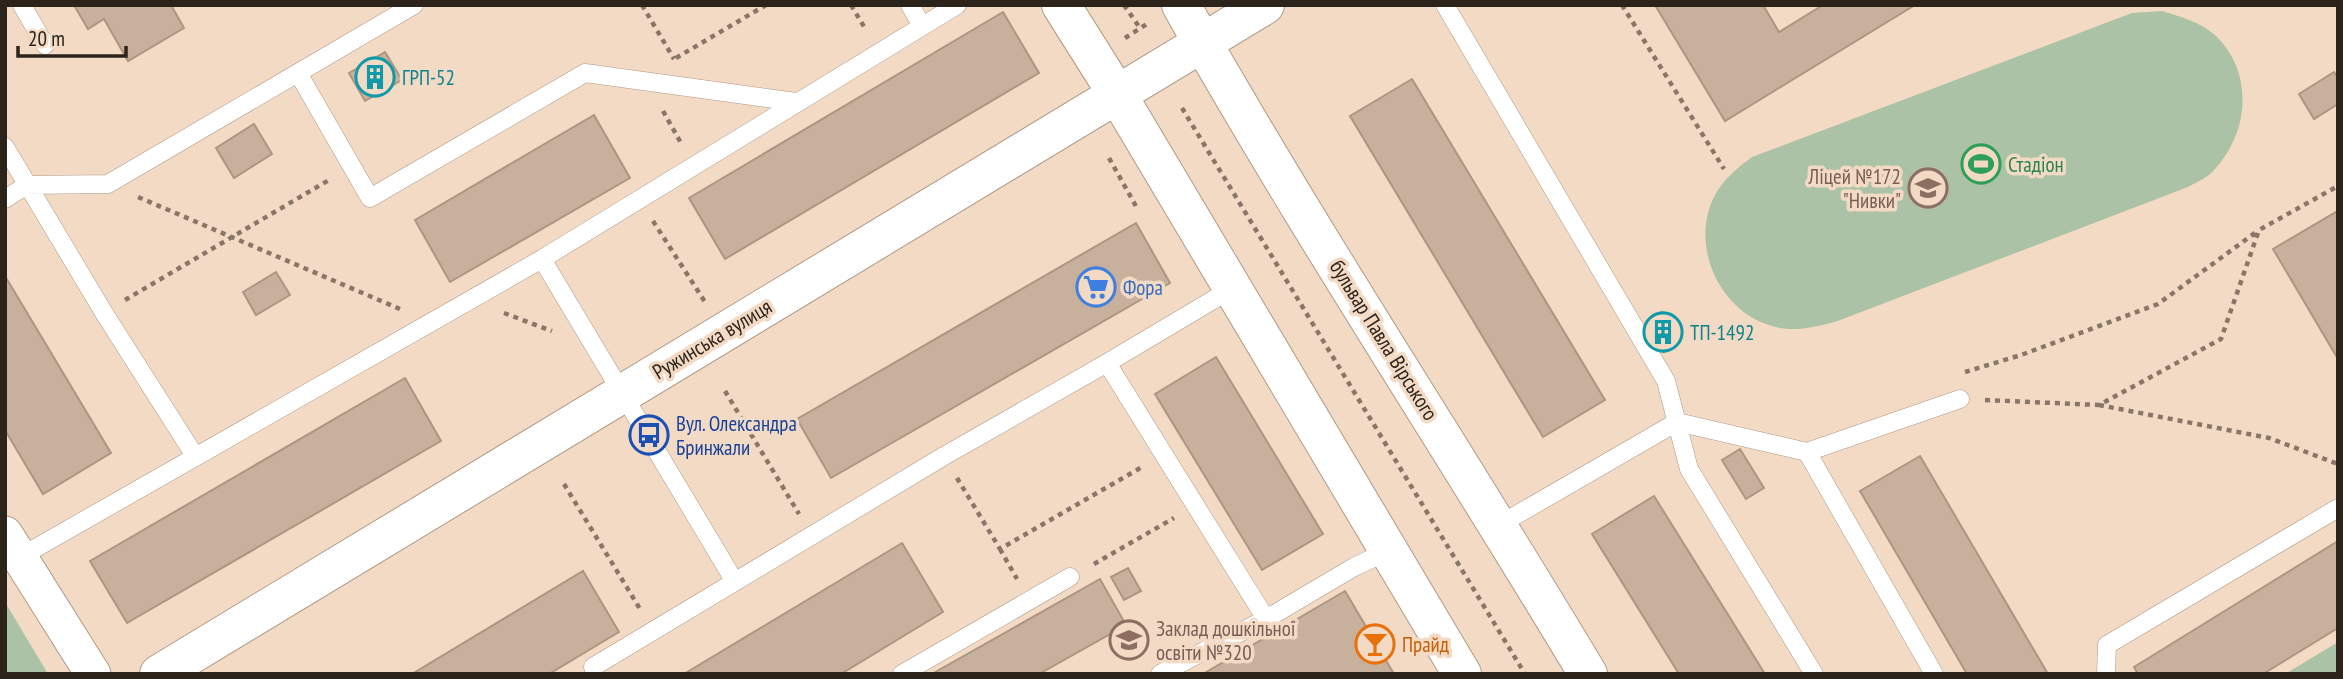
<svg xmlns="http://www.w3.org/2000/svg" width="2343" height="679" font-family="'PT Sans Narrow',sans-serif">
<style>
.green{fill:#acc2a7}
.building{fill:#c7b09c;stroke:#ac9682;stroke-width:2}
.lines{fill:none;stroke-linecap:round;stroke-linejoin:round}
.lane-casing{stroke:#af9985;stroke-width:19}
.street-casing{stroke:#af9985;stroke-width:37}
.secondary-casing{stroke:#af9985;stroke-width:40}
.path{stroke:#887769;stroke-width:4.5;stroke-dasharray:5 5;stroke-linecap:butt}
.lane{stroke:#fff;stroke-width:18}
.street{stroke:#fff;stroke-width:35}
.secondary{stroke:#fff;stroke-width:38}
.labels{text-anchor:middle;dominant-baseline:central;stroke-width:7;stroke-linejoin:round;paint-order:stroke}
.culture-label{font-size:21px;fill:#0d838f;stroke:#f3dac5;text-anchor:start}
.leisure-label{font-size:21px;fill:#27864d;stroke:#f3dac5;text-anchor:start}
.education-label{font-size:21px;fill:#785e54;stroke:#f3dac5;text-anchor:end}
.shop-label{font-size:21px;fill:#366cbe;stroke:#f3dac5;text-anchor:start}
.street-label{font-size:21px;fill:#2c231b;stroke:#f3dac5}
.transit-label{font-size:21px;fill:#164399;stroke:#f3dac5;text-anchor:start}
.food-label{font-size:21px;fill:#c56008;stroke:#f3dac5;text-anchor:start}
</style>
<rect width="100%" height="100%" fill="#f3dac5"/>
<path class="green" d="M2162,11C2181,17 2201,22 2216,36C2254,73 2249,132 2215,169C2209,177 2197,182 2188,187L1835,322C1815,327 1796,332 1776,327C1721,315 1688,246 1715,195C1724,179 1737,168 1752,157L2132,13Z
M5,602L48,674H5Z
M2338,642V674H2285Z"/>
<path class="building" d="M74,5H171L184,28L128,61L104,19L88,29Z
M1655,5H1763L1779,32L1823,5H1915L1725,121Z
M1003,12L1039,73L725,259L689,198Z
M385,52L402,80L365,101L349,73Z
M2334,72L2338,78V104L2314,119L2299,94Z
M1412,79L1605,400L1543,437L1350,116Z
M594,115L630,178L450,282L415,220Z
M254,124L272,154L234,178L216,148Z
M2336,212L2338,216V359L2273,249Z
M1136,223L1170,283L831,478L797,419Z
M276,272L290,295L256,315L243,292Z
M5,276L111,453L43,494L5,430Z
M1662,312L1680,342L1664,352L1646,322Z
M1216,357L1323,534L1262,570L1155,394Z
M405,378L441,441L127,623L90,561Z
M1740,449L1764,488L1746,499L1722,460Z
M1920,456L2048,674H1967L1860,491Z
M1654,496L1765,674H1679L1592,534Z
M2338,541V628L2263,674H2138L2134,667Z
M902,543L943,612L841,674H684Z
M1128,568L1141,591L1124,600L1111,577Z
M583,571L619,632L549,674H412Z
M1100,579L1126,625L1039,674H932Z
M1345,591L1394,674H1203Z"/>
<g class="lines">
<g class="lane-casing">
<path id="lane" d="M22,5L45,45
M910,5L922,26
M1445,5L1666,381L1689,469L1814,674
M298,73L370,198L585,73L796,102
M5,147L104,313L195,456
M5,199L27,185L108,184L414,5
M542,259L735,582
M1233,288L1107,363L1266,619L1354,567L1388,551
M1807,452L1960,399
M1499,525L1677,422L1807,452L1934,674
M20,557L542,259L957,5
M593,667L944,456L1107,363
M902,674L1070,577
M1160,674L1266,619
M2106,674L2107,645L2338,508"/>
</g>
<g class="street-casing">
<path id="street" d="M5,534L93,674"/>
</g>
<g class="secondary-casing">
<path id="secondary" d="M1061,5L1117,94L1462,674
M1181,5C1309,232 1454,450 1588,674
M159,674L1265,5"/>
</g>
<path class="path" d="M642,5L674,59
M851,5L866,30
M1124,5L1140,28
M1622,5L1724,169
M1125,38L1150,22
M676,58L766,5
M1182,108L1525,674
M663,111L681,143
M1109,158L1137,208
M138,197L400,309
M653,221L705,302
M125,300L329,180
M504,313L552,331
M1965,372L2021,355L2158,304L2259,230
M725,391L799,514
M1985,400L2099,405L2221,339L2259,230L2338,186
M2099,405L2269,438L2338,464
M957,478L1000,549L1142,467
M564,484L640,609
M1000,549L1017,579
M1094,564L1174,518"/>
<use href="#lane" class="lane"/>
<use href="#street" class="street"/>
<use href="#secondary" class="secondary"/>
</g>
<defs>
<g id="building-ring" transform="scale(2.0125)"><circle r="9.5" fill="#f3dac5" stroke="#0f9aa8" stroke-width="1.5"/><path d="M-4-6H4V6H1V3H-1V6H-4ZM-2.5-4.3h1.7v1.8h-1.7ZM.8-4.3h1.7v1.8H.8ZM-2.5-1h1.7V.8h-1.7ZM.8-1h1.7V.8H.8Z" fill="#0f9aa8"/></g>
<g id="stadium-ring" transform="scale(2.0125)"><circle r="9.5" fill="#f3dac5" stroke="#2e9e5b" stroke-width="1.5"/><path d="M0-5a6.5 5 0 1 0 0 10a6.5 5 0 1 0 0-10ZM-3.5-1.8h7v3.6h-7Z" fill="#2e9e5b"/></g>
<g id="school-ring" transform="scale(2.0125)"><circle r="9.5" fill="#f3dac5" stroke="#8d6e63" stroke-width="1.5"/><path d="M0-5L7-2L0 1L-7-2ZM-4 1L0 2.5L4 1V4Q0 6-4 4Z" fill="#8d6e63"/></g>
<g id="supermarket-ring" transform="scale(2.0125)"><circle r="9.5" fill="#f3dac5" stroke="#3f7fe0" stroke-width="1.5"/><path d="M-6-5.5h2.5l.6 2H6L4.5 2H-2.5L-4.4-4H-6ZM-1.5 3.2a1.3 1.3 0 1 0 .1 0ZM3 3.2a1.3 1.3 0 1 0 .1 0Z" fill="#3f7fe0"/></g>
<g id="bus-ring" transform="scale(2.0125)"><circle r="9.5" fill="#f3dac5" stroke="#1a4fb4" stroke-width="1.5"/><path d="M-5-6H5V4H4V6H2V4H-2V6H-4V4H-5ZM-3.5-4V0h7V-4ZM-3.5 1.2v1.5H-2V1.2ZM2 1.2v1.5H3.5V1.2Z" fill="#1a4fb4"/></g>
<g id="bar-ring" transform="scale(2.0125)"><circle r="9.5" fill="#f3dac5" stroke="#e8710a" stroke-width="1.5"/><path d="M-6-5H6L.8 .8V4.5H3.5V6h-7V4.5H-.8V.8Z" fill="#e8710a"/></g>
</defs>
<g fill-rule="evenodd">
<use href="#building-ring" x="375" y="77"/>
<use href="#stadium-ring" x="1981" y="164"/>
<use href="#school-ring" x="1928" y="188"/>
<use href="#supermarket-ring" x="1096" y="287"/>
<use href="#building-ring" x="1663" y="332"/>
<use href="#bus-ring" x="649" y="435"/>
<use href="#school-ring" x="1129" y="640"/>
<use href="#bar-ring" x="1375" y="644"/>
</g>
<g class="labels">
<g class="culture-label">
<text x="402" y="77">ГРП-52</text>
<text x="1690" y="332">ТП-1492</text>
</g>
<g class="leisure-label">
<text x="2008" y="164">Стадіон</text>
</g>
<g class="education-label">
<text x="1901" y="176">Ліцей №172<tspan x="1901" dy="24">"Нивки"</tspan></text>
<text x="1156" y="628" text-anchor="start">Заклад дошкільної<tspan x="1156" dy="24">освіти №320</tspan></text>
</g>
<g class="shop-label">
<text x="1123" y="287">Фора</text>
</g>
<g class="street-label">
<text transform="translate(712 339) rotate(-31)">Ружинська вулиця</text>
<text transform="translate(1384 340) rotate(58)">бульвар Павла Вірського</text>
</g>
<g class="transit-label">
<text x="676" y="423">Вул. Олександра<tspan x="676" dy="24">Бринжали</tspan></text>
</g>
<g class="food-label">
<text x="1402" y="644">Прайд</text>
</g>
</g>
<rect width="2343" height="679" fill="none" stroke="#2c231b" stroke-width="14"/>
<path d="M18 46v10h108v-10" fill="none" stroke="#2c231b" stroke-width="3.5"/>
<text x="28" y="46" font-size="21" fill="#2c231b" stroke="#f3dac5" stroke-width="5" paint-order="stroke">20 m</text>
</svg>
